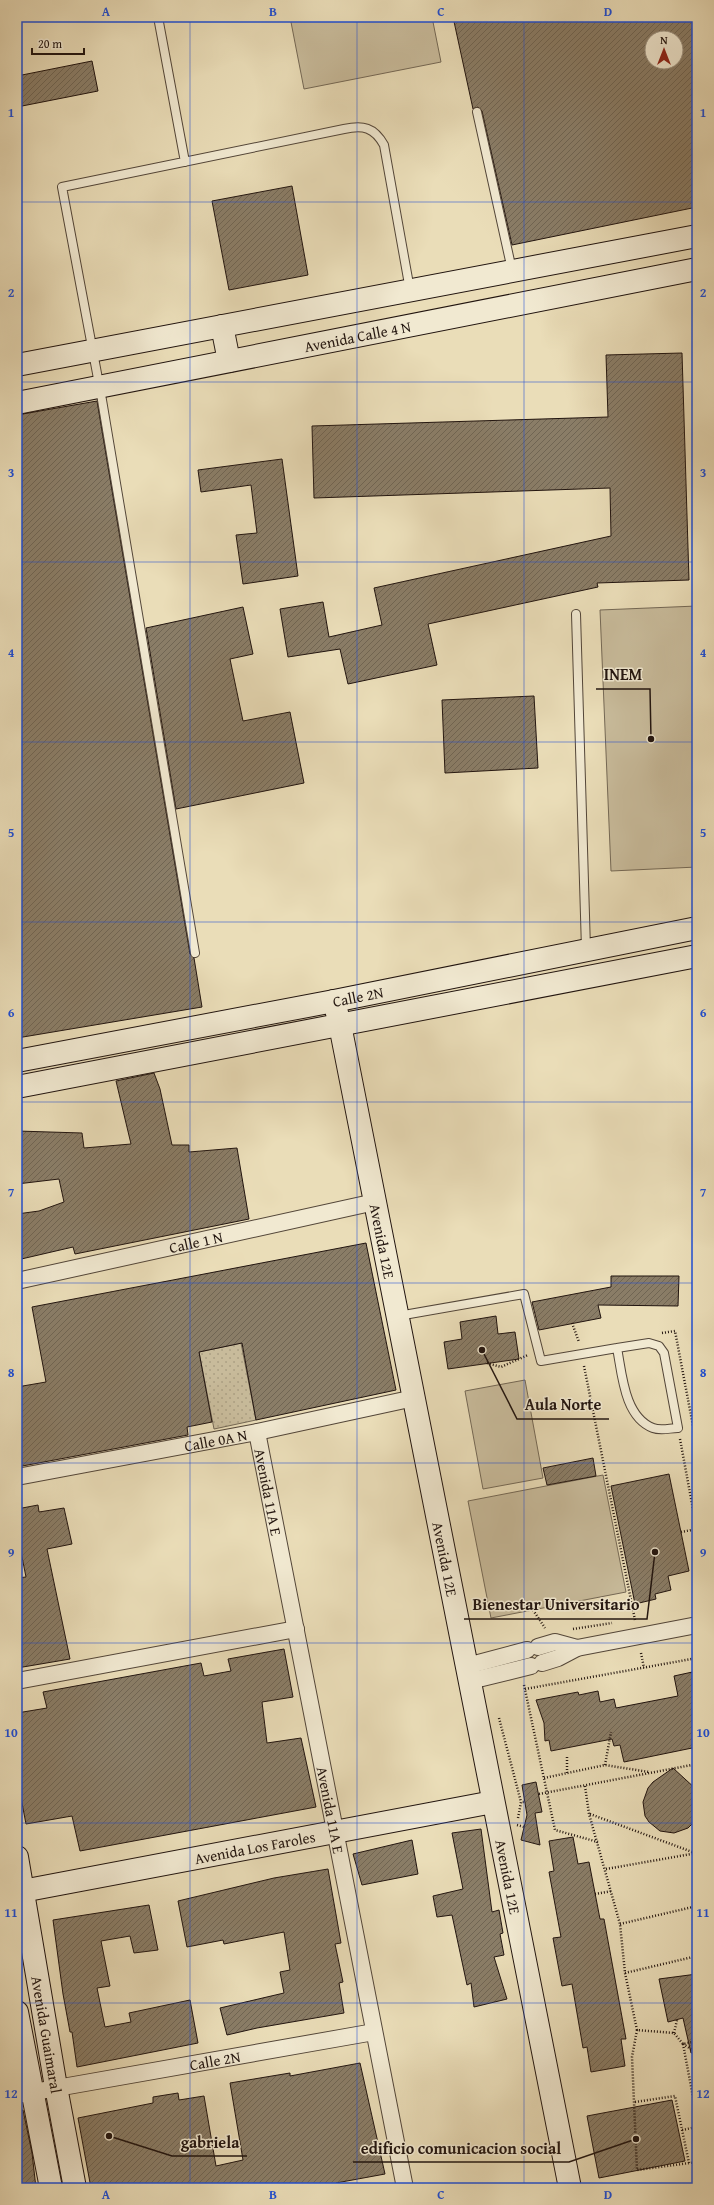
<svg xmlns="http://www.w3.org/2000/svg" width="714" height="2205" font-family="'Gentium Book Plus',serif">
<style>
.green{fill:url(#green-dots);stroke:#746855}
.pitch{fill:#c8bb9b;stroke:#746855}
.building{fill:url(#building-hatch);stroke:#21140f;fill-rule:evenodd}
.lines{fill:none;stroke-linecap:round;stroke-linejoin:round}
.lane-casing{stroke:#534639;stroke-width:10}
.street-casing{stroke:#534639;stroke-width:18}
.secondary-casing{stroke:#21140f;stroke-width:24}
.path{stroke:#21140f;stroke-width:2.5;stroke-dasharray:1 2;stroke-linecap:butt}
.lane{stroke:#f1e9d1;stroke-width:8}
.street{stroke:#f1e9d1;stroke-width:16}
.secondary{stroke:#f1e9d1;stroke-width:22}
.grid{fill:none;stroke:#1d4ed8;stroke-width:1;stroke-opacity:0.55}
.labels{text-anchor:middle;dominant-baseline:central;stroke-width:3;stroke-linejoin:round;paint-order:stroke}
.street-label{font-size:15px;fill:#21140f;stroke:#f1e9d1}
.leader{fill:none;stroke:#21140f;stroke-width:1.5}
.callout-dot{fill:#21140f;stroke:#f1e9d1;stroke-width:1.5}
.callout-label{font-size:16px;text-anchor:middle;font-weight:bold;fill:#21140f;stroke:#f1e9d1;stroke-width:3;stroke-linejoin:round;paint-order:stroke}
.neatline{fill:none;stroke:#1d4ed8;stroke-width:1.5}
.grid-label{font-size:13px;text-anchor:middle;font-weight:bold;fill:#1d4ed8}
</style>
<defs>
<pattern id="green-dots" width="8" height="8" patternUnits="userSpaceOnUse"><rect width="8" height="8" fill="#c8bb9b"/><path d="M2 2h.1M6 6h.1" fill="none" stroke="#aca084" stroke-width="1.8" stroke-linecap="round"/></pattern>
<pattern id="building-hatch" width="6" height="6" patternUnits="userSpaceOnUse"><rect width="6" height="6" fill="#8a7d67"/><path d="M-1 1l2-2M0 6l6-6M5 7l2-2" fill="none" stroke="#706553"/></pattern>
</defs>
<rect width="100%" height="100%" fill="#eaddb8"/>
<filter id="stains"><feTurbulence type="fractalNoise" baseFrequency=".005" numOctaves="4"/><feColorMatrix values="0 0 0 0 .2 0 0 0 0 .09 0 0 0 0 .02 0 0 0 .5 -.17"/></filter>
<radialGradient id="worn" r=".72"><stop offset=".6" stop-color="#630" stop-opacity="0"/><stop offset="1" stop-color="#630" stop-opacity=".3"/></radialGradient>
<path class="green" d="M241,1343L256,1420L214,1429L199,1352Z"/>
<path class="pitch" d="M290,17H432L441,62L304,89Z
M697,606V867L611,871L600,610Z
M525,1380L543,1478L483,1489L465,1391Z
M603,1475L626,1592L491,1618L468,1501Z"/>
<path class="building" d="M453,17H697V207L512,245L482,111L478,107L473,109ZM652,38H676V62H652Z
M92,61L98,91L17,107V76Z
M292,186L308,275L229,290L212,201Z
M682,353L689,580L597,583L598,587L428,624L437,665L348,684L340,649L288,657L280,609L323,602L329,637L382,625L374,588L611,536L610,488L314,498L312,426L608,417L606,355Z
M97,401L190,954L194,958L202,1007L17,1038V415Z
M282,459L298,576L243,584L236,535L257,533L251,485L201,492L198,470Z
M243,607L253,654L230,659L243,721L290,712L304,783L176,809L146,628Z
M534,696L538,768L445,773L442,700Z
M154,1073L160,1089L172,1145H189V1152L237,1148L249,1219L75,1254L73,1247L17,1260V1214L39,1211L64,1202L59,1179L17,1184V1131L82,1133L84,1148L131,1144L116,1081Z
M366,1243L396,1390L256,1420L242,1343L199,1352L212,1422L187,1427L188,1435L17,1467V1387L46,1382L32,1307Z
M611,1276H679L678,1306L598,1305L601,1318L539,1330L532,1302L611,1287Z
M496,1316L498,1334L515,1332L519,1359L448,1369L444,1342L462,1339L460,1322Z
M593,1458L596,1476L547,1485L543,1468Z
M669,1474L689,1571L668,1576L671,1590L655,1594L656,1599L635,1604L611,1486Z
M38,1505L39,1512L64,1508L72,1544L47,1549L70,1659L17,1668V1578L26,1577L17,1532V1509Z
M284,1649L293,1697L262,1702L267,1743L301,1738L316,1807L80,1851L72,1816L26,1824L17,1777V1713L47,1708L43,1692L201,1663L204,1676L231,1671L228,1659Z
M697,1671V1747L624,1762L620,1745L614,1746L612,1739L551,1751L549,1740L545,1741L544,1723L536,1700L578,1692L579,1695L598,1691L600,1702L614,1699L616,1708L678,1696L674,1676Z
M673,1768L697,1790V1819L688,1828L674,1833L660,1831L649,1822L645,1816L643,1802L648,1788L653,1782Z
M536,1782L542,1812L535,1813L540,1845L521,1840L527,1815L522,1785Z
M481,1829L492,1912L499,1910L503,1933L500,1934L504,1955L494,1957L507,1999L474,2007L471,1983L467,1985L452,1915L437,1917L433,1896L463,1889L452,1833Z
M573,1837L578,1864L589,1862L600,1919H604L626,2039H621L625,2066L591,2072L587,2047L583,2048L572,1984L562,1986L553,1938L561,1937L549,1872L554,1871L549,1841Z
M412,1840L418,1874L362,1885L353,1854Z
M328,1869L341,1943L335,1944L343,1982L339,1983L344,2013L257,2028L227,2035L220,2008L284,1993L280,1972L290,1970L284,1932L224,1944L223,1940L187,1947L178,1901L274,1878Z
M149,1905L158,1950L134,1953L130,1936L101,1941L110,1986L97,1988L105,2027L131,2022L129,2013L190,2000L198,2043L77,2067L72,2032H70L63,1994L53,1920Z
M697,1974V2052L691,2053L683,2018L668,2022L659,1979Z
M360,2063L385,2174L336,2183L337,2188H91L78,2118L153,2103V2097L178,2093L179,2100L204,2096L216,2166L243,2160L230,2083L290,2073V2076Z
M672,2100L685,2161L599,2178L587,2116Z
M23,2110L32,2153L36,2188H17V2111Z"/>
<g class="lines">
<g class="lane-casing">
<path id="lane" d="M158,17L185,162
M477,112L512,270
M576,614L586,949
M195,953L102,400C88,329 76,258 62,187L344,129C363,125 374,127 384,145L410,290
M398,1316L524,1294L541,1361L617,1348
M649,1343L659,1346L664,1353L678,1428C670,1428 661,1431 653,1428C624,1417 622,1373 617,1348Z"/>
</g>
<g class="street-casing">
<g id="street">
<path id="s1" d="M17,1281L375,1202"/>
<path id="s2" d="M257,1432L405,2188"/>
<path id="s3" d="M17,1477L257,1432L414,1398"/>
<path d="M538,1647L555,1642L577,1648"/>
<path d="M542,1663L558,1658L577,1648L697,1625"/>
<path d="M467,1666L527,1650"/>
<path d="M17,1681L296,1629"/>
<path d="M470,1681L531,1666"/>
<path id="s4" d="M17,2095L374,2032"/>
</g>
</g>
<g class="secondary-casing">
<g id="secondary">
<path d="M222,326L229,361"/>
<path d="M17,365L697,236"/>
<path id="s5" d="M17,403L697,269"/>
<path id="s6" d="M334,1001L340,1025L570,2188"/>
<path id="s7" d="M17,1061L334,1001L697,928"/>
<path d="M17,1087L697,956"/>
<path id="s8" d="M17,1857L56,2087L75,2188"/>
<path id="s9" d="M17,1892L493,1802"/>
<path d="M17,2012L51,2188"/>
</g>
</g>
<path class="path" d="M572,1323L579,1342
M662,1333L675,1331L697,1447
M487,1363L501,1367L528,1355
M584,1366L635,1620
M680,1439L697,1531
M681,1532L697,1529
M533,1610L545,1628
M573,1629L612,1623
M641,1653L644,1668
M524,1685L555,1830L598,1842
M525,1689L697,1658
M499,1718L521,1802
M567,1757V1773
M605,1765L611,1732
M544,1778L605,1765L649,1772
M585,1786L589,1814L620,1924L625,1973L637,2030L674,2033L683,2044L697,2041
M539,1794L697,1764
M590,1814L695,1853L697,1858
M518,1818L521,1802H525
M517,1825L524,1827
M606,1869L697,1853
M595,1894L612,1891
M620,1924L697,1906
M625,1973L697,1956
M637,2030L632,2057L637,2170L697,2162
M674,2033L677,2020
M683,2044L697,2118
M683,2044L697,2053
M635,2102L675,2096L689,2163
M682,2130L697,2127"/>
<use href="#lane" class="lane"/>
<use href="#street" class="street"/>
<use href="#secondary" class="secondary"/>
</g>
<path class="grid" d="M190,17V2188M357,17V2188M524,17V2188M17,202H697M17,382H697M17,562H697M17,742H697M17,922H697M17,1102H697M17,1283H697M17,1463H697M17,1643H697M17,1823H697M17,2003H697"/>
<g class="labels">
<g class="street-label">
<text stroke="none"><textPath href="#s5" startOffset="347">Avenida Calle 4 N</textPath></text>
<text stroke="none"><textPath href="#s7" startOffset="347">Calle 2N</textPath></text>
<text stroke="none"><textPath href="#s1" startOffset="183">Calle 1 N</textPath></text>
<text stroke="none"><textPath href="#s6" startOffset="245">Avenida 12E</textPath></text>
<text stroke="none"><textPath href="#s3" startOffset="202">Calle 0A N</textPath></text>
<text stroke="none"><textPath href="#s2" startOffset="61">Avenida 11A E</textPath></text>
<text stroke="none"><textPath href="#s6" startOffset="569">Avenida 12E</textPath></text>
<text stroke="none"><textPath href="#s2" startOffset="385">Avenida 11A E</textPath></text>
<text stroke="none"><textPath href="#s9" startOffset="242">Avenida Los Faroles</textPath></text>
<text stroke="none"><textPath href="#s6" startOffset="893">Avenida 12E</textPath></text>
<text stroke="none"><textPath href="#s8" startOffset="180">Avenida Guaimaral</textPath></text>
<text stroke="none"><textPath href="#s4" startOffset="201">Calle 2N</textPath></text>
</g>
</g>
<path class="leader" d="M651 739L650 689H596M482 1350L517 1419H609M655 1552L647 1619H464M109 2136L172 2156H247M636 2139L569 2162H353"/>
<g class="callout-dot">
<circle cx="651" cy="739" r="4"/>
<circle cx="482" cy="1350" r="4"/>
<circle cx="655" cy="1552" r="4"/>
<circle cx="109" cy="2136" r="4"/>
<circle cx="636" cy="2139" r="4"/>
</g>
<g class="callout-label">
<text x="623" y="680">INEM</text>
<text x="563" y="1410">Aula Norte</text>
<text x="556" y="1610">Bienestar Universitario</text>
<text x="210" y="2148">gabriela</text>
<text x="461" y="2154">edificio comunicacion social</text>
</g>
<rect width="714" height="2205" fill="none" stroke="#eaddb8" stroke-width="44"/>
<g transform="translate(664 50)"><circle r="19" fill="#f1e9d1" stroke="#9e9483"/>
<path d="M0-3L7 15L0 10L-7 15Z" fill="#8f2418"/>
<text y="-6" font-size="11" font-weight="bold" text-anchor="middle" fill="#21140f">N</text>
</g>
<path d="M32 48v6h52v-6" fill="none" stroke="#21140f" stroke-width="2"/>
<text x="38" y="48" font-size="12" fill="#21140f" stroke="#f1e9d1" stroke-width="3" paint-order="stroke">20 m</text>
<rect x="22" y="22" width="670" height="2161" class="neatline"/>
<g class="grid-label">
<text x="106" y="16">A</text>
<text x="273" y="16">B</text>
<text x="441" y="16">C</text>
<text x="608" y="16">D</text>
<text x="11" y="117">1</text>
<text x="703" y="117">1</text>
<text x="11" y="297">2</text>
<text x="703" y="297">2</text>
<text x="11" y="477">3</text>
<text x="703" y="477">3</text>
<text x="11" y="657">4</text>
<text x="703" y="657">4</text>
<text x="11" y="837">5</text>
<text x="703" y="837">5</text>
<text x="11" y="1017">6</text>
<text x="703" y="1017">6</text>
<text x="11" y="1197">7</text>
<text x="703" y="1197">7</text>
<text x="11" y="1377">8</text>
<text x="703" y="1377">8</text>
<text x="11" y="1557">9</text>
<text x="703" y="1557">9</text>
<text x="11" y="1737">10</text>
<text x="703" y="1737">10</text>
<text x="11" y="1917">11</text>
<text x="703" y="1917">11</text>
<text x="11" y="2098">12</text>
<text x="703" y="2098">12</text>
<text x="106" y="2199">A</text>
<text x="273" y="2199">B</text>
<text x="441" y="2199">C</text>
<text x="608" y="2199">D</text>
</g>
<rect width="100%" height="100%" filter="url(#stains)"/>
<rect width="100%" height="100%" fill="url(#worn)"/>
</svg>
